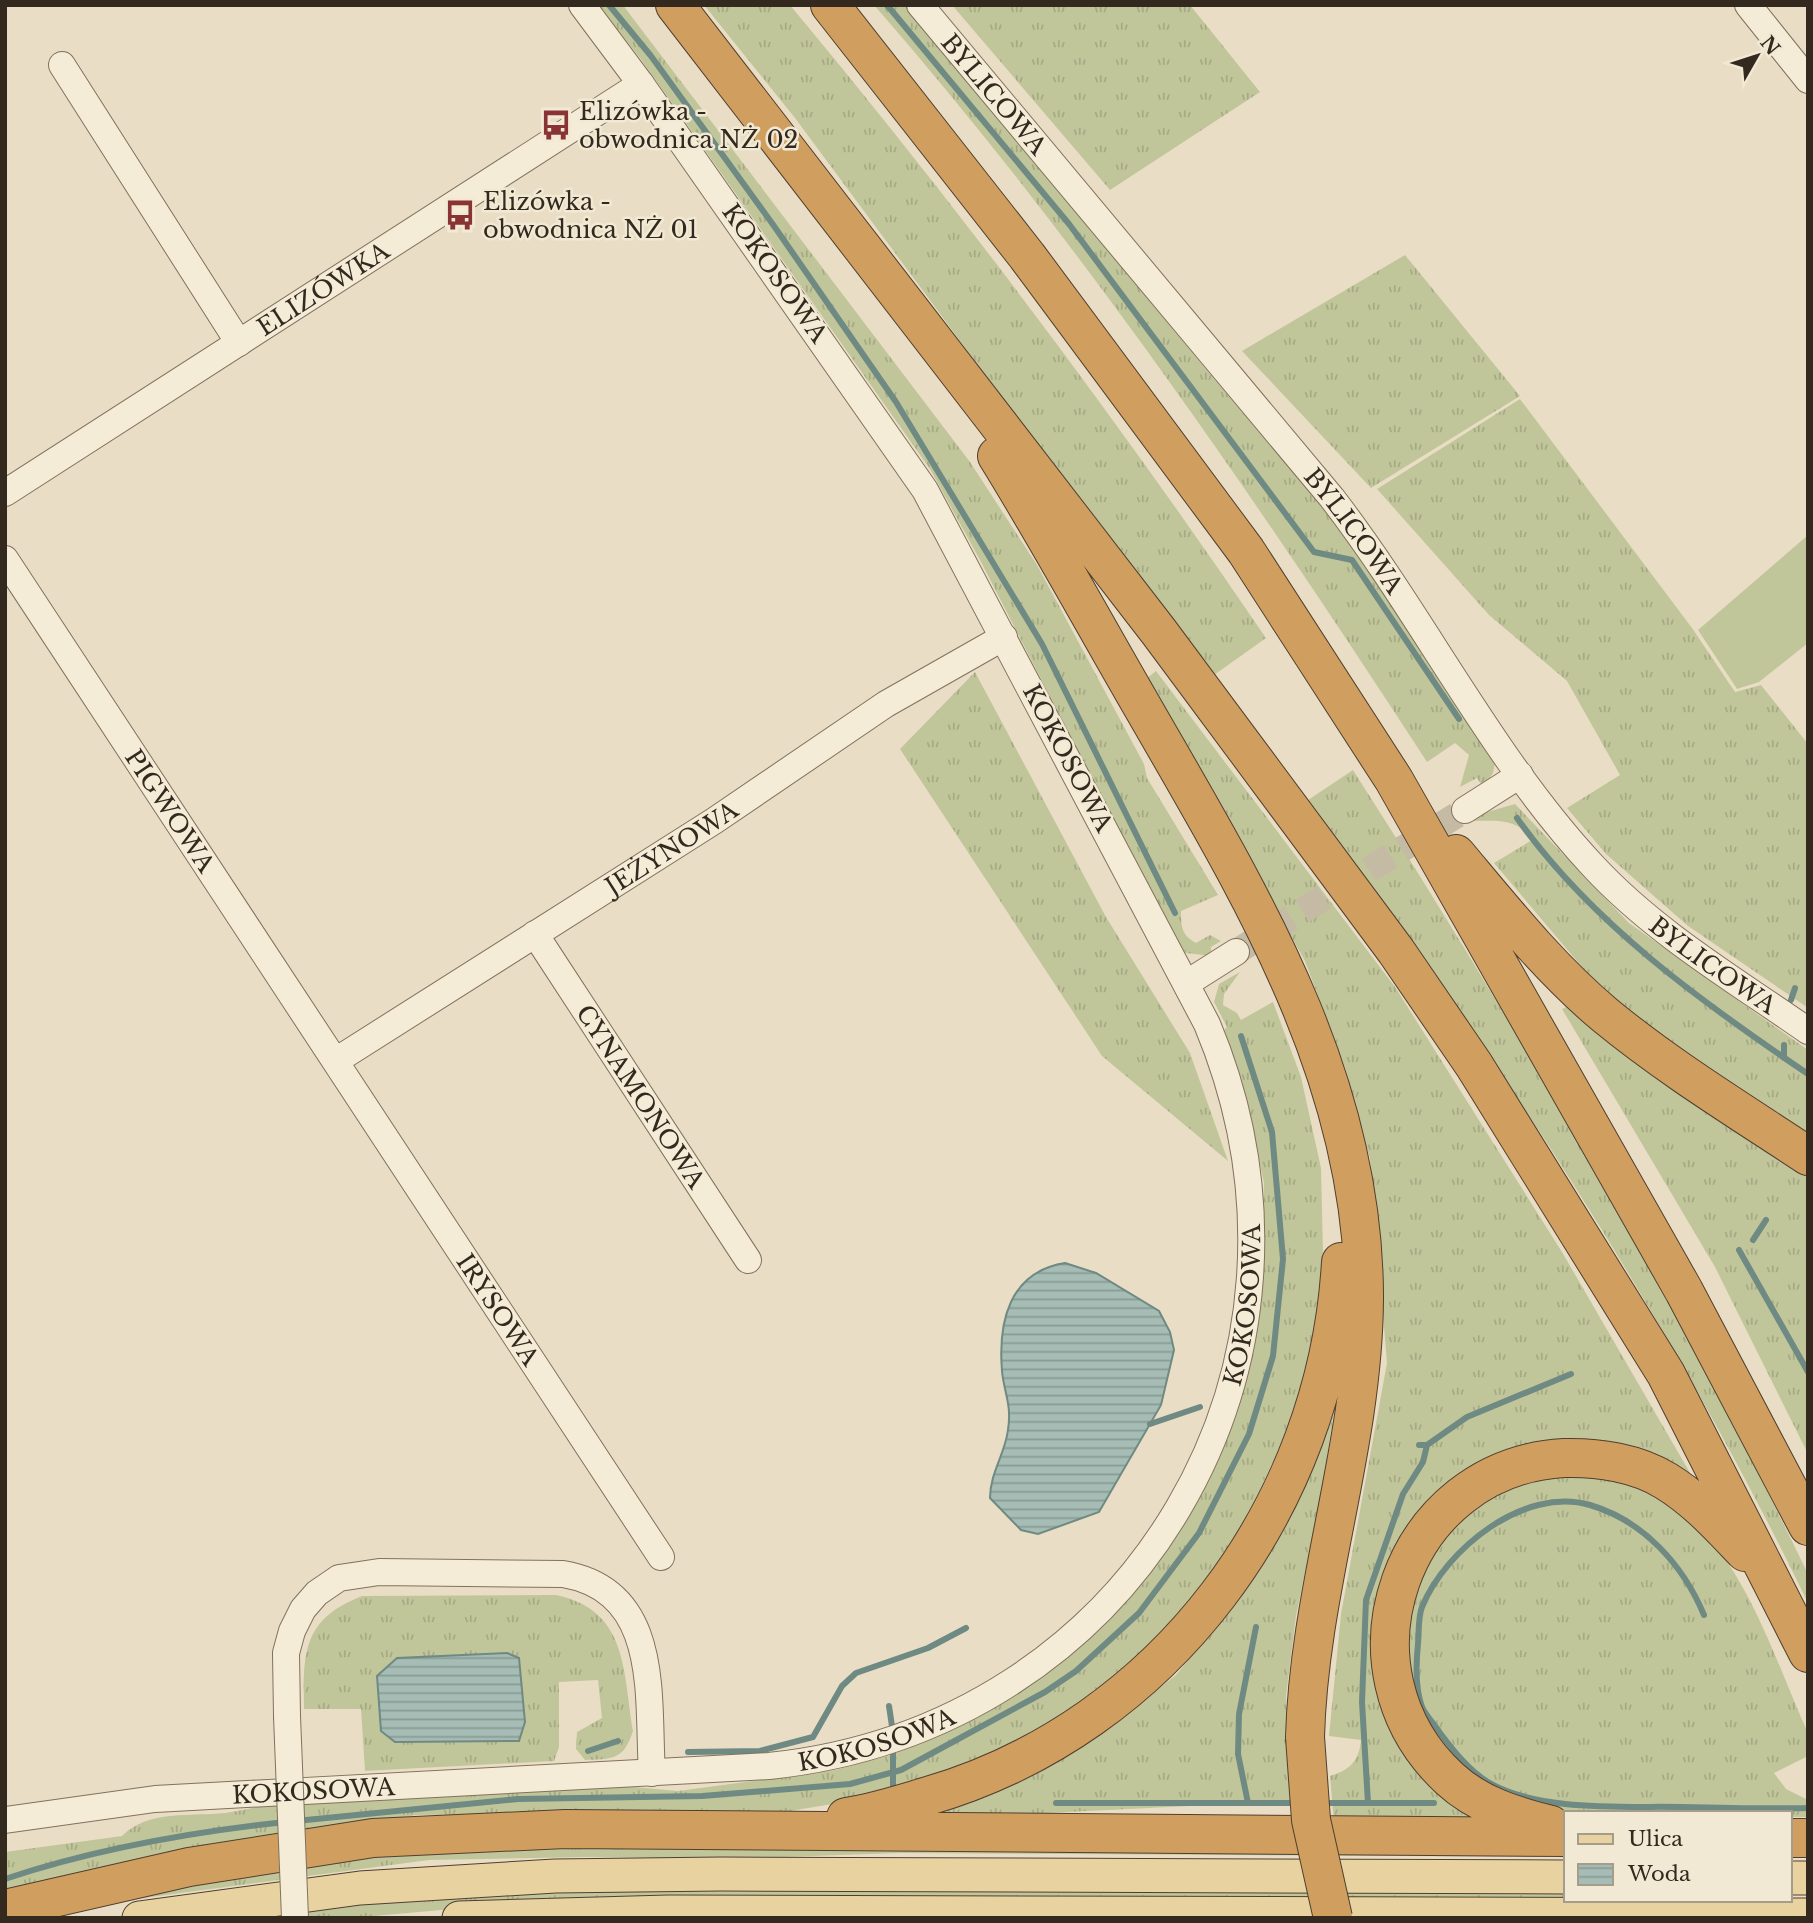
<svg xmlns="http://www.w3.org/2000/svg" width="1813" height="1923" font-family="'Libre Baskerville',serif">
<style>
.grass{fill:url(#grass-tufts)}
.garden{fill:#c1c69a}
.water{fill:url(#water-rules);stroke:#6e8a83;stroke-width:2}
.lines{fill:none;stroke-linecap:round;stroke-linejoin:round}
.stream{stroke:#6e8a83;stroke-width:6}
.minor-tunnel{stroke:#c5baa4;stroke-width:26;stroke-dasharray:26 13;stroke-linecap:butt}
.minor-casing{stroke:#82715d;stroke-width:28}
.major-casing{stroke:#503f31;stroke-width:35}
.highway-casing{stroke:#503f31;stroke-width:40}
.minor{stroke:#f5ecd7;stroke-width:26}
.major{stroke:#e8d2a0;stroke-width:33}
.highway{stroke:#d09e5e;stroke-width:38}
.minor-bridge-casing{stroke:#82715d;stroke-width:28;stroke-linecap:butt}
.highway-bridge-casing{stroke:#503f31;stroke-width:40;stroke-linecap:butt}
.minor-bridge{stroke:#f5ecd7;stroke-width:26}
.highway-bridge{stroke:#d09e5e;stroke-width:38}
.labels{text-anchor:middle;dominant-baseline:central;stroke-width:5;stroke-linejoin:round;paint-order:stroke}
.street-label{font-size:24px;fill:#34291f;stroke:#f1e9d3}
.poi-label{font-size:24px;fill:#34291f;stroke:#f1e9d3;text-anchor:start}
</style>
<defs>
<pattern id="grass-tufts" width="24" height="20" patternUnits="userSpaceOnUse" patternTransform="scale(1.75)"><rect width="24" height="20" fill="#c1c69a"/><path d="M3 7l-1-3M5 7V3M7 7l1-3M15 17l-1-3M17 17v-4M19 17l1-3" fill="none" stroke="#a6aa84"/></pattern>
<pattern id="water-rules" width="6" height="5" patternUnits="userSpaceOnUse" patternTransform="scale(1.75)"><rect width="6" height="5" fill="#a6bdb6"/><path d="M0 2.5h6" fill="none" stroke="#889a93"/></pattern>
</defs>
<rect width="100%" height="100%" fill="#e9dec5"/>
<path class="grass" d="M598,5H623L635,21L970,462L1037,565L1144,764L1147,778L1218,895L1181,911C1181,928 1182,935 1196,943L1210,935L1221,941L1211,947V956L1186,953L1176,942L980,560L930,469L640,58Z
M704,5H790C959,208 1117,419 1266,638L1214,675L1015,415L795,118Z
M874,5H905L1209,373L1327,511L1496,757L1493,773L1483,787L1477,778L1460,787L1469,755L1455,743L1427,762C1257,501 1079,240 874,5Z
M952,5H1190L1260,92L1110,190Z
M1405,255L1520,396L1371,488L1242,351Z
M1520,399L1692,628L1735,692L1761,685L1808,744V1008L1688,926L1606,854L1567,808L1620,775L1567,681L1489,615L1377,489Z
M1156,671L1395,987L1562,1252L1693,1478L1576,1439L1522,1446L1482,1463L1374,1652L1482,1818L1334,1822L1330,1776C1350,1770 1359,1761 1361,1740L1329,1736L1341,1614L1387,1363L1370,1159L1345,1068L1305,961L1146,679Z
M975,672L1106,917L1190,1053L1228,1161L1102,1056L900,749Z
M1353,770C1519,1030 1674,1296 1808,1574V1603C1670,1318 1496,1054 1308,800Z
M1515,804L1629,923L1808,1050V1137L1653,1030L1598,986L1494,863L1532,840C1518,818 1497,821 1473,821L1487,812Z
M1240,972L1224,994L1223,1005L1237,1013L1241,1020L1273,1002L1301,1077L1321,1168L1323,1251L1318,1312L1298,1407L1228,1560L1115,1683L995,1758L863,1799L790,1811L416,1815L315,1831L5,1892V1852L122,1836C149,1809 190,1817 225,1813C238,1811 251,1808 263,1806L623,1786L678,1791L835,1770L891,1755L971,1719L1042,1675L1111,1615L1143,1583L1178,1530L1223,1443L1246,1377L1261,1282L1264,1183L1241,1077L1224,1030L1227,1027L1214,1002L1219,984Z
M1573,1004L1808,1170V1454L1715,1267L1562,1009Z
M1338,1383L1322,1492L1296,1616L1286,1696L1291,1801L904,1820L1115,1722L1176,1675L1227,1613L1263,1562Z
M1557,1474C1579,1475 1607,1473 1627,1479C1733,1516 1766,1640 1808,1733V1756L1774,1773L1786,1789L1808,1800V1817H1790V1813L1538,1810L1462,1774L1427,1731L1405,1650L1422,1567L1450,1529L1491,1496Z
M556,1595C628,1610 623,1671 633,1731C624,1760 612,1759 585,1760L576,1749L577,1732L602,1718L598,1680L559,1682V1747L554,1761L365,1771L361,1709H304C303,1652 303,1619 362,1596Z
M1566,1844V1857L900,1853L729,1859L587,1857L429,1860L114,1902L104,1894L422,1846Z
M503,1890L1566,1892V1900L521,1903L351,1918H237L344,1904Z"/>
<path class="garden" d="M1808,535V643L1759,682L1737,689L1698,630Z"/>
<path class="water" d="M1065,1263L1096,1273L1159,1311L1170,1332L1174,1350L1161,1405L1099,1512L1038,1534L1021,1530L990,1498C990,1473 1005,1454 1008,1430C1012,1404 1004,1393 1002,1371C998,1322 1009,1272 1065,1263Z
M507,1653L519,1658L525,1722L519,1741L395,1742L381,1731L377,1676L397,1658Z"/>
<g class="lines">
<path class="stream" d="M609,5L651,56L774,226L896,402L1042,644L1175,913
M887,5L1069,224L1314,552L1352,560L1459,719
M1517,818C1591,923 1703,1003 1808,1074
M1791,1000L1795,988
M1784,1058V1045
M1753,1240L1766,1220
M1739,1250L1808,1372
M1150,1424L1200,1407
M1419,1445H1427L1467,1417L1571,1374
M1704,1615C1683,1565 1644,1521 1590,1505C1524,1486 1446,1549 1422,1607C1418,1617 1419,1632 1418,1644C1416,1663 1415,1688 1422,1707C1426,1716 1435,1725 1440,1733C1453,1750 1469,1771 1488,1782C1539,1812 1623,1806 1681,1807C1723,1808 1765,1809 1808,1808
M889,1706L893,1733
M588,1751L618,1741
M688,1752L760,1751L813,1737L842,1686L856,1673L928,1648L966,1628
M893,1788V1744
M1056,1803H1299
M1248,1803L1238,1754L1239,1714L1256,1627
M1324,1803H1434
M1368,1803L1362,1702L1366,1600L1403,1494L1423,1462L1427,1445
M296,1821L518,1799L702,1796L850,1784L901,1770L1045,1692L1076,1671L1139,1613L1199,1533L1249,1434L1273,1356L1283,1259L1272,1132L1241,1036
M5,1879C95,1849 192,1832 285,1822"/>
<path class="minor-tunnel" d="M1236,952L1465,810"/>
<g class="minor-casing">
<g id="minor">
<path id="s1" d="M920,5L1332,498C1423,616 1492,758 1593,866C1654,932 1735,980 1808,1031"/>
<path d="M1748,5L1808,80"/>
<path d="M62,65L239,343"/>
<path id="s2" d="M5,493L641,84"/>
<path id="s3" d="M5,559L661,1557"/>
<path d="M1465,810L1520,775"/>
<path id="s4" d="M535,934L748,1260"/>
<path d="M1187,983L1236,952"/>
<path id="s5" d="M337,1060L714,821L886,704L1004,637"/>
<path d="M287,1716L286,1653L292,1631L303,1609L317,1593L339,1578L379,1572L563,1574C662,1591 647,1697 652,1773"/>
<path id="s6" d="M5,1820L155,1799L769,1766C1135,1728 1349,1363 1207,1024L925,490L641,84L582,5"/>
</g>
</g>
<g class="major-casing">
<path id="major" d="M1790,1878H1808
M139,1918L360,1888L555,1876L721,1874L1566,1877
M459,1918L668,1912L1808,1915"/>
</g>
<g class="highway-casing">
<path id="highway" d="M675,5L1159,632L1396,951L1474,1065L1666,1374L1808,1653
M830,5L1027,256L1246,551L1394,780L1684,1291L1808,1526
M997,456C1049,540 1096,627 1146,713C1252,897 1365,1080 1364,1300C1363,1448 1309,1589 1305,1737
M1456,854C1503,910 1549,968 1605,1015C1668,1067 1740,1111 1808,1156
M846,1817C874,1813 901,1804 928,1796C1165,1727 1327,1506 1341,1262
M1551,1825C1515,1816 1478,1805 1450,1779C1330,1669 1401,1467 1564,1458C1598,1457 1637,1463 1666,1481C1697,1500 1720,1526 1745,1552
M1790,1838H1808
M5,1909L189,1867L373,1838L565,1829L1566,1837"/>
</g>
<use href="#minor" class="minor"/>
<use href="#major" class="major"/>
<use href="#highway" class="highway"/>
<g class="minor-bridge-casing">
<path id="minor-bridge" d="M287,1716L295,1918"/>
</g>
<g class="highway-bridge-casing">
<path id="highway-bridge" d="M1305,1737L1311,1820L1333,1918"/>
</g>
<use href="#minor-bridge" class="minor-bridge"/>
<use href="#highway-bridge" class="highway-bridge"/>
</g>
<defs>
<g id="bus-bare" transform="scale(2.415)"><path d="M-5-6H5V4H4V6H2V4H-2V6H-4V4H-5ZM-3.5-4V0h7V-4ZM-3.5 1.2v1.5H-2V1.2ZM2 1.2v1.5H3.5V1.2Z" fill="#8a3334" stroke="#f1e9d3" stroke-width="2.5" paint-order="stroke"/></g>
</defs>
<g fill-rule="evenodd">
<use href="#bus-bare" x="556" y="125"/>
<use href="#bus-bare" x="460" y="215"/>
</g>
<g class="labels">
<g class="street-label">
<text stroke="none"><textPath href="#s1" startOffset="116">BYLICOWA</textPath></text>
<text transform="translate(775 273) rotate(55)">KOKOSOWA</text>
<text stroke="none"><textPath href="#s2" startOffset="378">ELIZÓWKA</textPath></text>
<text stroke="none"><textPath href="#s1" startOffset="682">BYLICOWA</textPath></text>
<text transform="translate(1068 758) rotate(62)">KOKOSOWA</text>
<text stroke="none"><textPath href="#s3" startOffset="301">PIGWOWA</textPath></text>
<text stroke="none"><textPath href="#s5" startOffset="396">JEŻYNOWA</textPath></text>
<text stroke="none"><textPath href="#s1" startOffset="1250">BYLICOWA</textPath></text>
<text stroke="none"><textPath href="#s4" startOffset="194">CYNAMONOWA</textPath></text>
<text stroke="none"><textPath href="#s6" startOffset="1484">KOKOSOWA</textPath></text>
<text stroke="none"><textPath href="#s3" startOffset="898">IRYSOWA</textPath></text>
<text stroke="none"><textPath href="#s6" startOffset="877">KOKOSOWA</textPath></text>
<text stroke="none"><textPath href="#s6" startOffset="310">KOKOSOWA</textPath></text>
</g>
<g class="poi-label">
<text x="579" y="111">Elizówka -<tspan x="579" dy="28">obwodnica NŻ 02</tspan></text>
<text x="483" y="201">Elizówka -<tspan x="483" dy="28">obwodnica NŻ 01</tspan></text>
</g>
</g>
<rect width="1813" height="1923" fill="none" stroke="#34291f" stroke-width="14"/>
<rect x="1564" y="1811" width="228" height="91" fill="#f1e9d3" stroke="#a59c8b" stroke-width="2"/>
<rect x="1578" y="1834" width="35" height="10" fill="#e8d2a0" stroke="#a59c8b" stroke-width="2"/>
<text x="1628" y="1846" font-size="21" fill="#34291f">Ulica</text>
<rect x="1578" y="1864" width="35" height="21" fill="url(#water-rules)" stroke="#a59c8b" stroke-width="2"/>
<text x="1628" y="1881" font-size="21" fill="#34291f">Woda</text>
<g transform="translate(1757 56) rotate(51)" stroke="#f1e9d3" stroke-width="5" paint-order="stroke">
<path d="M0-5L12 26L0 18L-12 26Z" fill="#34291f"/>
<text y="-10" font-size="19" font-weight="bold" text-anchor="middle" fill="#34291f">N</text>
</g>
</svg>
